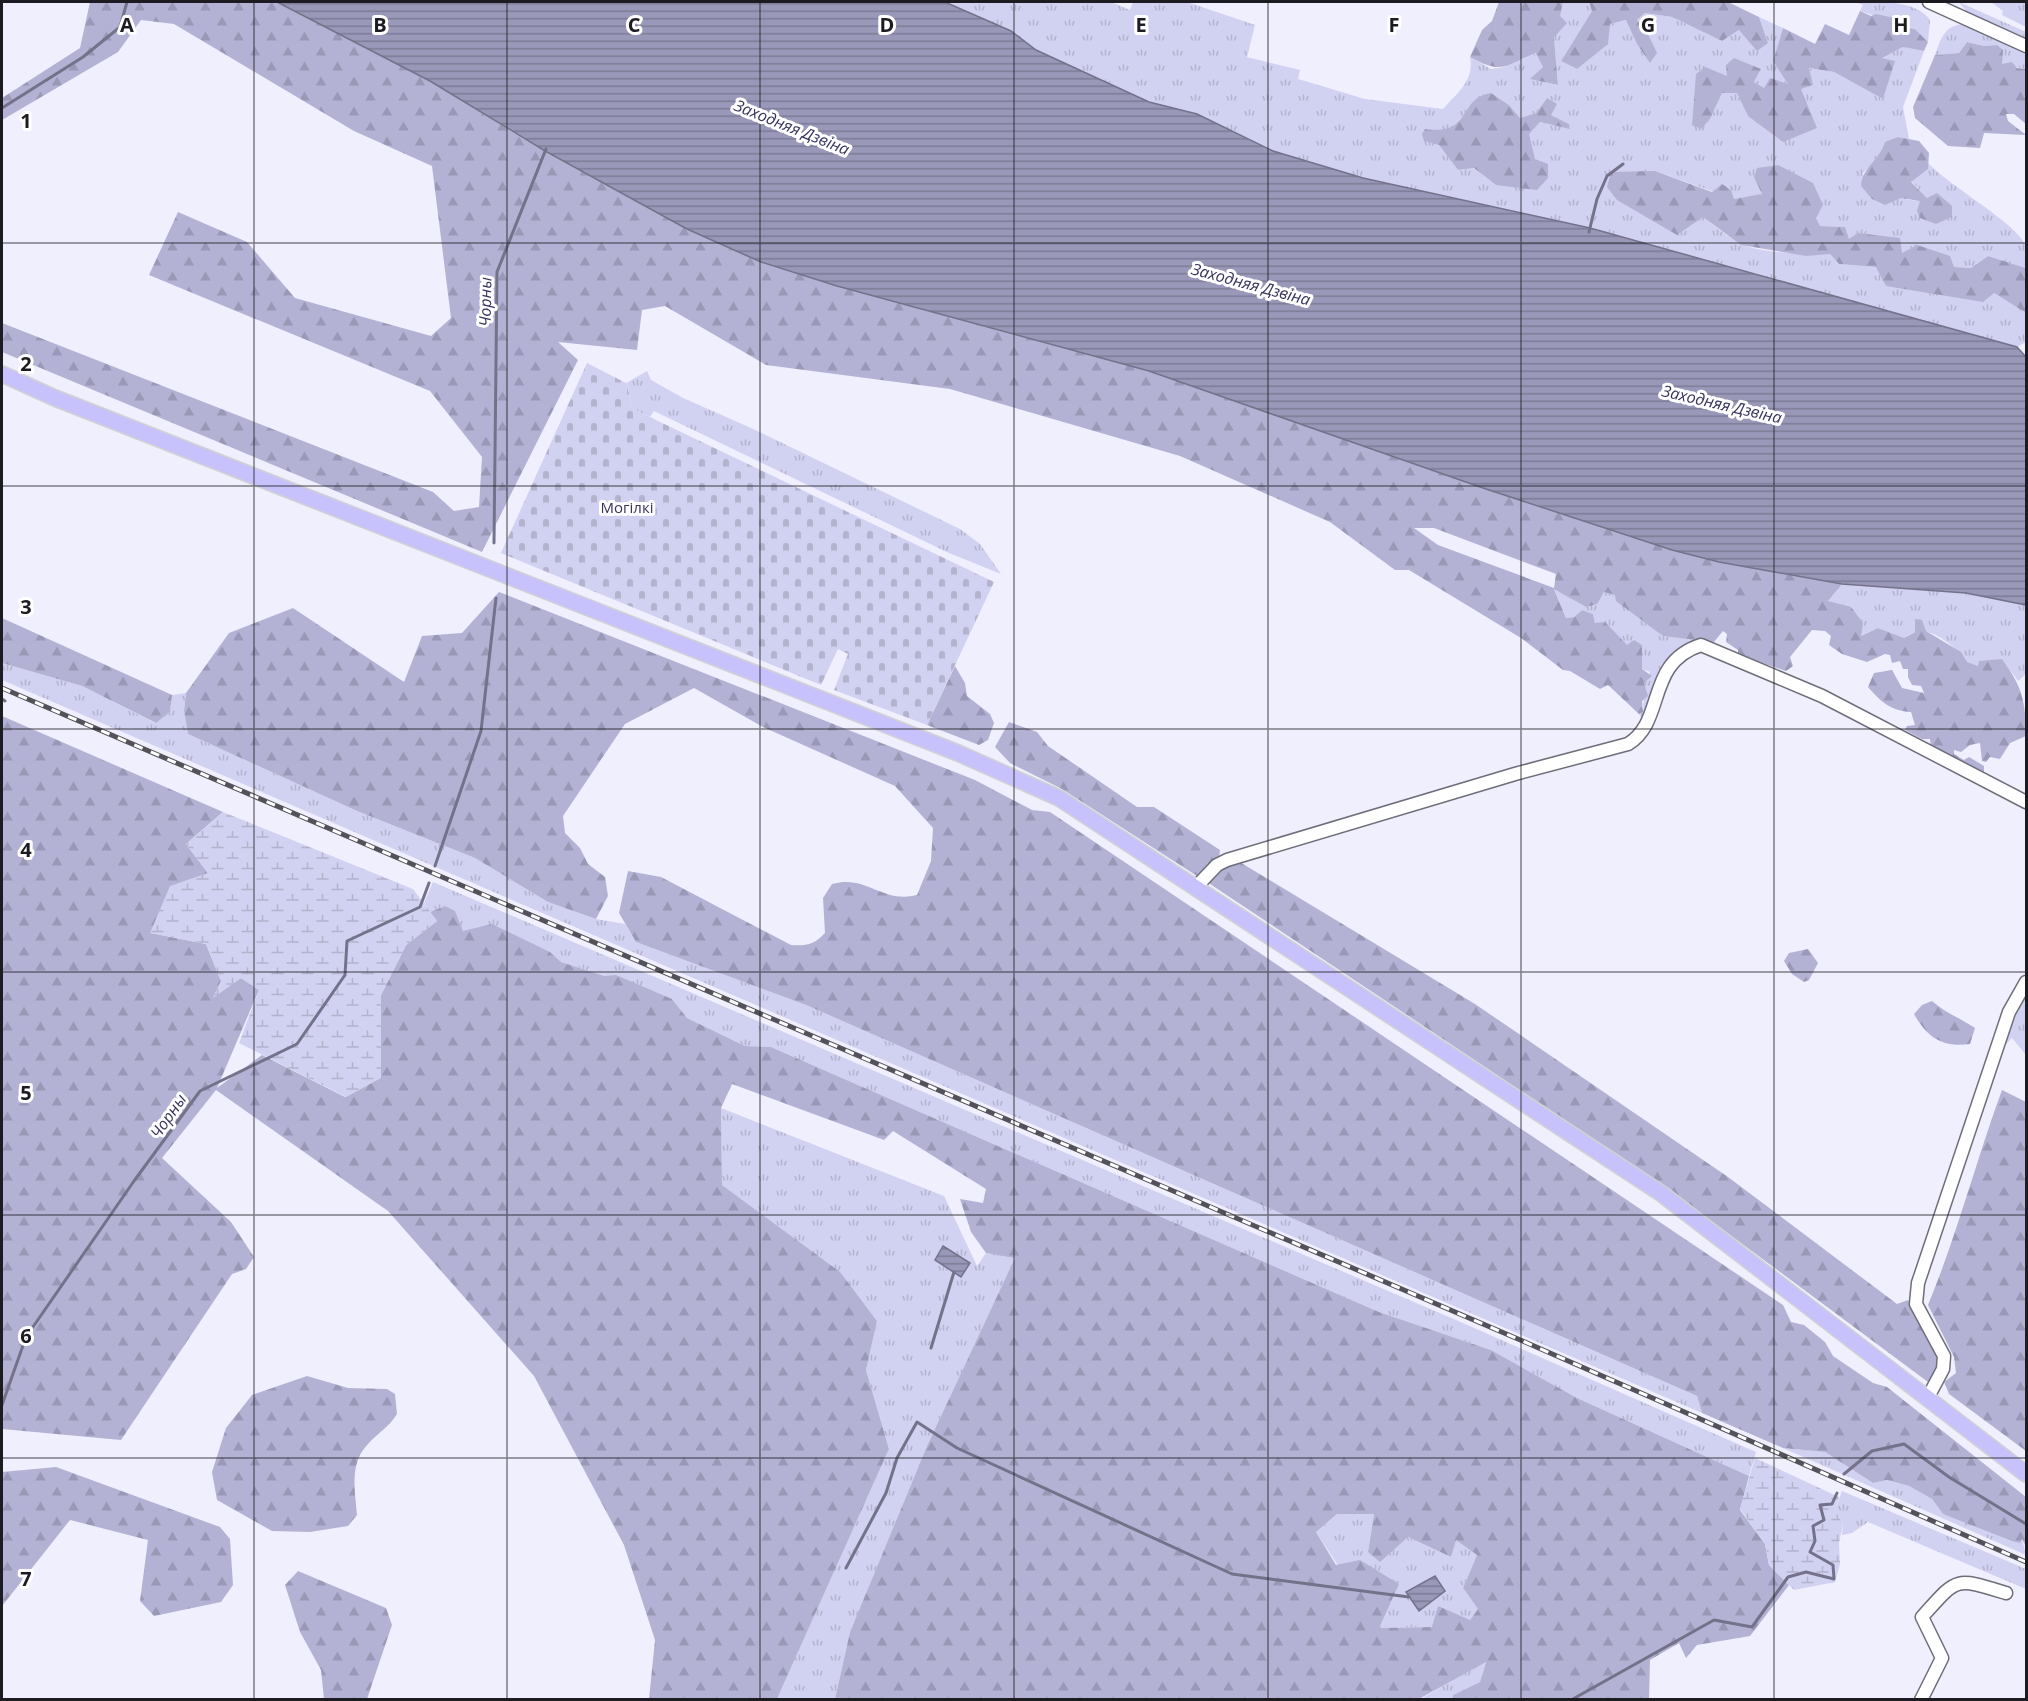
<svg xmlns="http://www.w3.org/2000/svg" width="2028" height="1701" font-family="'Open Sans',sans-serif">
<style>
.grass{fill:url(#grass-tufts);fill-rule:evenodd}
.forest{fill:url(#forest-firs);fill-rule:evenodd}
.wetland{fill:url(#wetland-marsh)}
.cemetery{fill:url(#cemetery-stones)}
.water{fill:url(#water-rules);stroke:#74728b;stroke-width:1.5}
.lines{fill:none;stroke-linecap:round;stroke-linejoin:round}
.stream{stroke:#74728b;stroke-width:3}
.minor-casing{stroke:#6e6e7b;stroke-width:15}
.major-casing{stroke:#d2d1d3;stroke-width:18}
.minor{stroke:#fff;stroke-width:12}
.major{stroke:#c7c2fb;stroke-width:15}
.rail-casing{stroke:#53525a;stroke-width:5}
.rail{stroke:#fff;stroke-width:3;stroke-dasharray:9;stroke-linecap:butt}
.grid{fill:none;stroke:#1c1b21;stroke-width:1.5;stroke-opacity:0.55}
.labels{text-anchor:middle;dominant-baseline:central;stroke-width:6;stroke-linejoin:round;paint-order:stroke}
.park-label{font-size:15px;fill:#383361;stroke:#fff}
.water-label{font-size:16px;font-style:italic;fill:#36325f;stroke:#fff}
.grid-label{font-size:20px;text-anchor:middle;font-weight:bold;fill:#1c1b21;stroke:#fff;stroke-width:6;stroke-linejoin:round;paint-order:stroke}
</style>
<defs>
<pattern id="grass-tufts" width="24" height="20" patternUnits="userSpaceOnUse" patternTransform="scale(1.5)"><rect width="24" height="20" fill="#d1d1f1"/><path d="M3 7l-1-3M5 7V3M7 7l1-3M15 17l-1-3M17 17v-4M19 17l1-3" fill="none" stroke="#b3b3ce"/></pattern>
<pattern id="forest-firs" width="22" height="20" patternUnits="userSpaceOnUse" patternTransform="scale(1.5)"><rect width="22" height="20" fill="#b3b2d4"/><path d="M5 1l3.5 6h-7zM16 11l3.5 6h-7z" fill="#9998b6"/></pattern>
<pattern id="wetland-marsh" width="20" height="14" patternUnits="userSpaceOnUse" patternTransform="scale(1.5)"><rect width="20" height="14" fill="#d1d1f1"/><path d="M1 5h8M5 5V1M11 12h8M15 12V8" fill="none" stroke="#b3b3ce"/></pattern>
<pattern id="cemetery-stones" width="16" height="16" patternUnits="userSpaceOnUse" patternTransform="scale(1.5)"><rect width="16" height="16" fill="#d1d1f1"/><path d="M2 7V4a2 2 0 0 1 4 0v3zM10 15v-3a2 2 0 0 1 4 0v3z" fill="#b3b3ce"/></pattern>
<pattern id="water-rules" width="6" height="5" patternUnits="userSpaceOnUse" patternTransform="scale(1.5)"><rect width="6" height="5" fill="#9998b9"/><path d="M0 2.5h6" fill="none" stroke="#7c7b96"/></pattern>
</defs>
<rect width="100%" height="100%" fill="#f0effe"/>
<path class="grass" d="M945,2H1111L1130,10L1133,2H1187L1255,25L1247,57L1300,70L1298,79L1365,99L1443,109C1457,93 1475,80 1470,57L1491,69L1504,67L1537,53L1543,67L1531,79L1558,85L1554,37L1563,2H1589L1592,11L1561,61L1577,69L1610,24L1627,20L1637,44L1650,62L1646,30L1637,20L1645,13L1672,17L1722,41L1739,30L1768,43L1759,17L1783,28L1773,61L1789,85L1764,89L1754,82L1761,69L1728,76L1710,119L1722,93H1738L1748,116L1800,89L1808,68L1834,72L1883,99L1894,61L1881,58L1903,47L1924,51L1903,107L1909,139L1898,137L1862,174C1880,185 1906,208 1927,198L1911,181L1928,169V163C1950,186 2014,222 2025,244C2028,250 2026,261 2026,268L1988,256L1971,268L1953,267L1849,239L1844,227L1820,226L1816,218L1755,177L1763,195L1734,199L1655,171C1682,196 1707,224 1739,243C1756,253 1810,255 1830,254L1839,264L1876,267L1994,293L2026,313V342L2017,347L1590,228L1363,178L1273,151L1197,114L1149,102L1036,50L1011,31ZM1491,93L1509,105L1520,118L1536,113L1547,98L1551,115L1569,124L1570,128L1540,122L1528,134L1535,160L1496,185L1474,168L1458,170L1439,145L1442,132L1459,123L1475,100Z
M1856,2C1882,2 1916,0 1930,20L1928,42L1915,29L1860,11L1863,5Z
M1959,2L2026,32V39L1967,12Z
M1991,2H2026V27L2002,15L2003,11Z
M1962,24L2026,54V69L2002,64L1997,45L1984,46L1967,42L1959,53L1935,55C1941,39 1943,27 1962,24Z
M647,371L651,380L683,398L751,428L960,529L980,544L1001,574L949,553L654,411L650,417L633,409L626,383Z
M1842,584L1966,593L2026,605V674L2018,681L2002,659L1978,666L1966,662C1960,650 1937,632 1923,631C1915,631 1910,634 1904,638L1878,628L1860,636L1828,601Z
M1554,588L1586,607L1604,592L1615,595L1663,636L1702,639L1672,659L1644,723L1639,714L1643,712L1644,683L1650,672L1642,669L1640,654L1618,639L1606,623H1595L1593,614L1582,610L1574,617L1566,618Z
M2,663L82,686L155,723L170,712L172,695L186,693L184,711L188,734L357,811L475,858L548,902L596,919L625,924L636,942L806,1005L1697,1396L1702,1413L2,680Z
M433,882L1456,1320L1756,1452L1749,1476L1577,1398L1491,1350L1379,1312L771,1047L745,1046L687,1018L672,999L616,976H606L561,962L550,952L463,932L445,906L430,912L424,903Z
M2026,989V1055L2012,1038L2001,1049L2015,1009Z
M721,1108L944,1196L977,1266L986,1253L1016,1257L927,1446L850,1632L835,1699H777L889,1449L866,1370L877,1321L839,1272L722,1185Z
M1783,1448L1825,1452L1873,1483L1887,1480L1909,1486L1932,1499L1943,1514L2022,1539L2026,1555Z
M1842,1491L2026,1569V1589L1868,1522L1852,1533L1842,1535L1843,1524L1835,1510Z
M1337,1514H1374L1368,1551L1408,1537L1451,1557L1455,1539L1477,1555L1463,1588L1478,1609L1470,1620L1433,1627L1379,1628L1316,1532Z
M1486,1661L1480,1682L1453,1695L1452,1699L1419,1700Z"/>
<path class="forest" d="M90,2H277L430,81L545,152L687,229L761,262L837,286L1149,371L1483,488L1672,550L1719,562L1842,584L1828,601L1851,607L1863,623L1861,636L1878,628L1904,638L1915,632V619L1922,620L1926,631L1961,652L1967,662L1978,666L1979,661L2002,659C2022,686 2026,702 2026,736L2010,743L2000,759L1990,757L1986,762L1982,761L1980,743L1970,745L1961,752L1954,750V754L1964,760L1969,757L1984,766V776L1931,748L1930,739H1922L1905,730L1907,726L1915,725L1911,712C1891,711 1881,702 1868,687L1874,673L1892,670L1902,688L1924,693L1921,686L1912,685L1908,677V669H1903L1900,661L1892,663L1890,655L1885,654L1867,662L1842,654L1829,645L1831,636L1825,631L1812,630L1790,657L1793,666L1786,671L1753,660L1747,662L1738,656V650L1726,642L1727,634L1723,631L1714,642L1663,636L1616,601L1615,595L1604,592L1597,604L1586,607L1554,589L1566,618L1574,617L1582,610L1593,614L1595,623L1605,622L1627,645L1634,640L1642,645V669L1652,676L1644,683L1648,696L1642,701L1643,712L1639,714L1608,685L1600,689L1570,671L1563,670L1521,638L1409,570H1395L1330,522L1180,456L950,389L766,365L665,306L642,310L637,350L558,342L578,360L482,552L2,352V323L433,492L454,511L479,507L482,457L430,391L149,275L178,212L247,242L295,298L431,336L451,318L432,166L354,131L174,24L141,20L118,52L2,120V98L80,48ZM1414,528H1434L1556,574L1554,588L1438,545Z
M1499,2H1563L1560,16L1567,23L1554,37L1558,85L1530,79L1543,67L1536,53C1504,66 1503,75 1470,57L1482,30L1492,21Z
M1589,2H1728L1759,17L1768,43L1757,51L1739,30L1722,41L1672,17L1645,13L1637,20L1646,30L1657,53L1650,63L1637,44L1626,20L1610,24L1608,44L1577,69L1561,61L1592,11Z
M1860,11L1871,16L1876,14L1899,19L1900,26L1915,29L1928,42L1924,51L1903,47L1882,58L1895,61L1883,99L1834,72L1809,68L1813,85L1801,89L1817,128L1783,142L1748,116L1737,93H1722L1710,119L1701,129L1692,125L1696,74L1705,67L1727,76L1726,65L1734,58L1761,69L1754,82L1764,88L1770,78L1788,84L1773,61L1783,28L1815,44L1825,24L1849,35Z
M1967,42L1984,46L1997,45L2003,50L2002,64L2012,62L2017,68L2026,69V124L2014,114H2006L2008,121L2026,135L1984,133L1980,148L1948,146L1915,118L1913,107L1935,55L1959,53Z
M1491,93L1509,105L1520,118L1536,113L1547,98L1557,104L1551,115L1569,124L1570,129L1540,122L1529,134L1535,159L1548,164V178L1537,190L1496,185L1474,168L1458,170L1439,145L1424,141L1422,134L1425,129C1474,136 1457,98 1491,93Z
M1898,137L1919,141L1929,153L1928,169L1911,182L1927,198L1937,193L1952,206V217L1936,224L1920,218L1917,211L1920,201L1901,198L1885,205L1872,199L1861,186C1862,167 1880,160 1885,142Z
M1778,165L1813,183L1823,205L1816,218L1820,226L1845,227L1849,239L1858,233L1900,238L1902,253L1917,245L1950,256L1954,267L1971,268L1988,256L2026,268V313L1994,293L1983,302L1886,286L1876,267L1839,264L1830,254L1806,256L1741,245L1703,217L1677,235L1617,200L1607,187L1611,172L1655,171L1712,192L1722,184L1731,190L1734,199L1762,194L1754,177L1757,168Z
M499,592L975,780L1032,810L1050,812L1783,1305L1791,1322L1804,1325L1825,1342L1833,1356L1873,1383L1887,1387L2026,1497V1547L2022,1539L2020,1543L2012,1541L1943,1514L1932,1499L1909,1486L1887,1480L1873,1483L1825,1452L1783,1448L1702,1413L1697,1396L806,1005L636,942L619,913L628,871L661,877L791,945C806,946 814,945 825,933L823,898L832,884C867,874 882,904 917,895L931,861L933,828L895,786L763,727L694,688L625,724L563,816L565,833L580,848L588,864L605,877L608,896L596,919L548,902L475,858L357,811L188,734L184,711L186,693L229,633L293,608L404,682L422,636L462,633Z
M2,618L172,695L170,712L156,723L82,686L2,663Z
M955,666L965,683L967,696L990,714L994,723L988,740L979,745L927,725Z
M2,716L223,812L186,844L208,873L151,933L206,944L221,981L214,996L241,978L259,990L217,1088L262,1055L345,1097L380,1078L381,995L406,945L437,921L430,912L445,906L455,911L463,931L492,924L550,952L561,962L605,976L616,975L672,999L687,1018L745,1046L771,1047L1379,1312L1491,1350L1577,1398L1749,1476L1740,1510L1765,1544L1769,1565L1789,1585L1750,1636L1697,1645L1686,1658L1679,1643L1650,1660L1649,1699H1452L1453,1695L1480,1682L1486,1662L1419,1699H835L850,1632L927,1446L1015,1258L986,1253L971,1232L960,1199L983,1203L986,1189L893,1131L884,1140L732,1084L721,1108L722,1185L840,1272L877,1321L866,1370L889,1449L777,1699H649L655,1640L624,1545L534,1376L388,1211L216,1090L162,1158L231,1222L254,1257L246,1269L232,1274L121,1440L2,1429ZM1337,1514H1374L1368,1552L1380,1562L1408,1537L1451,1557L1456,1540L1477,1555L1463,1588L1478,1609L1470,1620L1438,1606L1432,1627L1379,1628L1399,1584L1360,1560L1336,1565L1316,1532Z
M1009,722L1037,732L1048,746L1137,807H1154L1220,850L1219,858L1197,876L1062,789L1010,763L995,747Z
M1238,861L1475,1004L1728,1177L1897,1304L1908,1300L1938,1355V1367L1928,1382L1667,1188L1207,882L1219,869Z
M1808,949L1818,963L1809,980L1804,982L1792,974L1784,961L1789,953Z
M1932,1001C1944,1012 1960,1018 1975,1028L1970,1044C1942,1048 1927,1037 1914,1014L1922,1005Z
M2002,1090L2026,1102V1451L1949,1394L1944,1382L1956,1373L1954,1357L1928,1305C1957,1235 1976,1161 2002,1090Z
M307,1376L348,1388L387,1389L395,1394L397,1414C389,1427 378,1433 368,1444C349,1463 355,1491 357,1515L348,1526L310,1532L272,1531L217,1500L212,1472L226,1428L252,1395Z
M56,1467L220,1527L230,1539L233,1585L221,1602L154,1616L140,1601L148,1540L70,1520L2,1606V1472Z
M298,1571L386,1608L392,1625L367,1699H324L321,1670L300,1632L285,1585Z"/>
<path class="wetland" d="M223,812L413,889L437,921L406,945L381,995V1078L346,1097L239,1043L259,990L241,978L213,998L221,981L206,944L150,933L170,886L208,873L186,844Z
M1755,1458L1839,1497L1835,1510L1843,1524L1839,1543L1840,1564L1835,1582L1794,1590L1769,1565L1765,1544L1740,1509Z"/>
<path class="cemetery" d="M587,363L626,383L633,409L994,582L927,725L834,690L848,654L838,649L821,685L501,553Z"/>
<path class="water" d="M277,2H945L1011,31L1036,50L1149,102L1197,114L1273,151L1363,178L1590,228L2017,347L2026,357V605L1966,593L1842,584L1719,562L1672,550L1483,488L1149,371L837,286L761,262L687,229L545,151L430,81Z
M943,1246L970,1263L961,1277L935,1260Z
M1435,1576L1445,1591L1419,1611L1406,1592Z"/>
<g class="lines">
<path class="stream" d="M2,108L83,57L120,27L127,2
M1589,232L1597,199L1607,176L1623,164
M494,543L497,272L546,149
M2,699L5,701
M435,866L481,731L496,598
M931,1348L954,1272
M2,1405L26,1337L134,1181L200,1091L297,1044L345,975L347,941L420,907L429,883
M1844,1474L1872,1451L1904,1444L1949,1477L2026,1524
M846,1568L886,1493L897,1458L917,1422L957,1448L1232,1574L1409,1597
M1571,1700L1714,1620L1752,1627L1788,1577L1806,1572L1834,1579L1833,1565L1810,1552L1815,1541L1813,1526L1824,1520L1820,1505L1832,1504L1837,1493"/>
<g class="minor-casing">
<path id="minor" d="M1929,2L2026,46
M1195,888L1217,865L1227,860L1515,774L1628,744C1666,721 1645,663 1701,645L1822,696L2026,802
M1927,1399L1943,1369L1944,1356L1916,1304L1918,1283L2009,1012L2026,982
M1921,1700L1942,1658L1922,1617C1958,1577 1954,1577 2006,1593"/>
</g>
<g class="major-casing">
<path id="major" d="M2,374L55,398L958,753L1059,798L1662,1194L2026,1474"/>
</g>
<use href="#minor" class="minor"/>
<use href="#major" class="major"/>
<g class="rail-casing">
<path id="rail" d="M2,688L1525,1342L2026,1562"/>
</g>
<use href="#rail" class="rail"/>
</g>
<path class="grid" d="M254,2V1700M507,2V1700M760,2V1700M1014,2V1700M1268,2V1700M1521,2V1700M1774,2V1700M2,243H2026M2,486H2026M2,729H2026M2,972H2026M2,1215H2026M2,1458H2026"/>
<g class="labels">
<g class="park-label">
<text x="627" y="507">Могілкі</text>
</g>
<g class="water-label">
<text transform="translate(792 127) rotate(22)">Заходняя Дзвіна</text>
<text transform="translate(1251 284) rotate(15)">Заходняя Дзвіна</text>
<text transform="translate(485 302) rotate(-89)">Чорны</text>
<text transform="translate(1722 404) rotate(13)">Заходняя Дзвіна</text>
<text transform="translate(168 1116) rotate(-55)">Чорны</text>
</g>
</g>
<g class="grid-label">
<text x="127" y="32">A</text>
<text x="380" y="32">B</text>
<text x="634" y="32">C</text>
<text x="887" y="32">D</text>
<text x="1141" y="32">E</text>
<text x="1394" y="32">F</text>
<text x="1648" y="32">G</text>
<text x="1901" y="32">H</text>
<text x="26" y="128">1</text>
<text x="26" y="371">2</text>
<text x="26" y="614">3</text>
<text x="26" y="857">4</text>
<text x="26" y="1100">5</text>
<text x="26" y="1343">6</text>
<text x="26" y="1586">7</text>
</g>
<rect width="2028" height="1701" fill="none" stroke="#1c1b21" stroke-width="6"/>
</svg>
